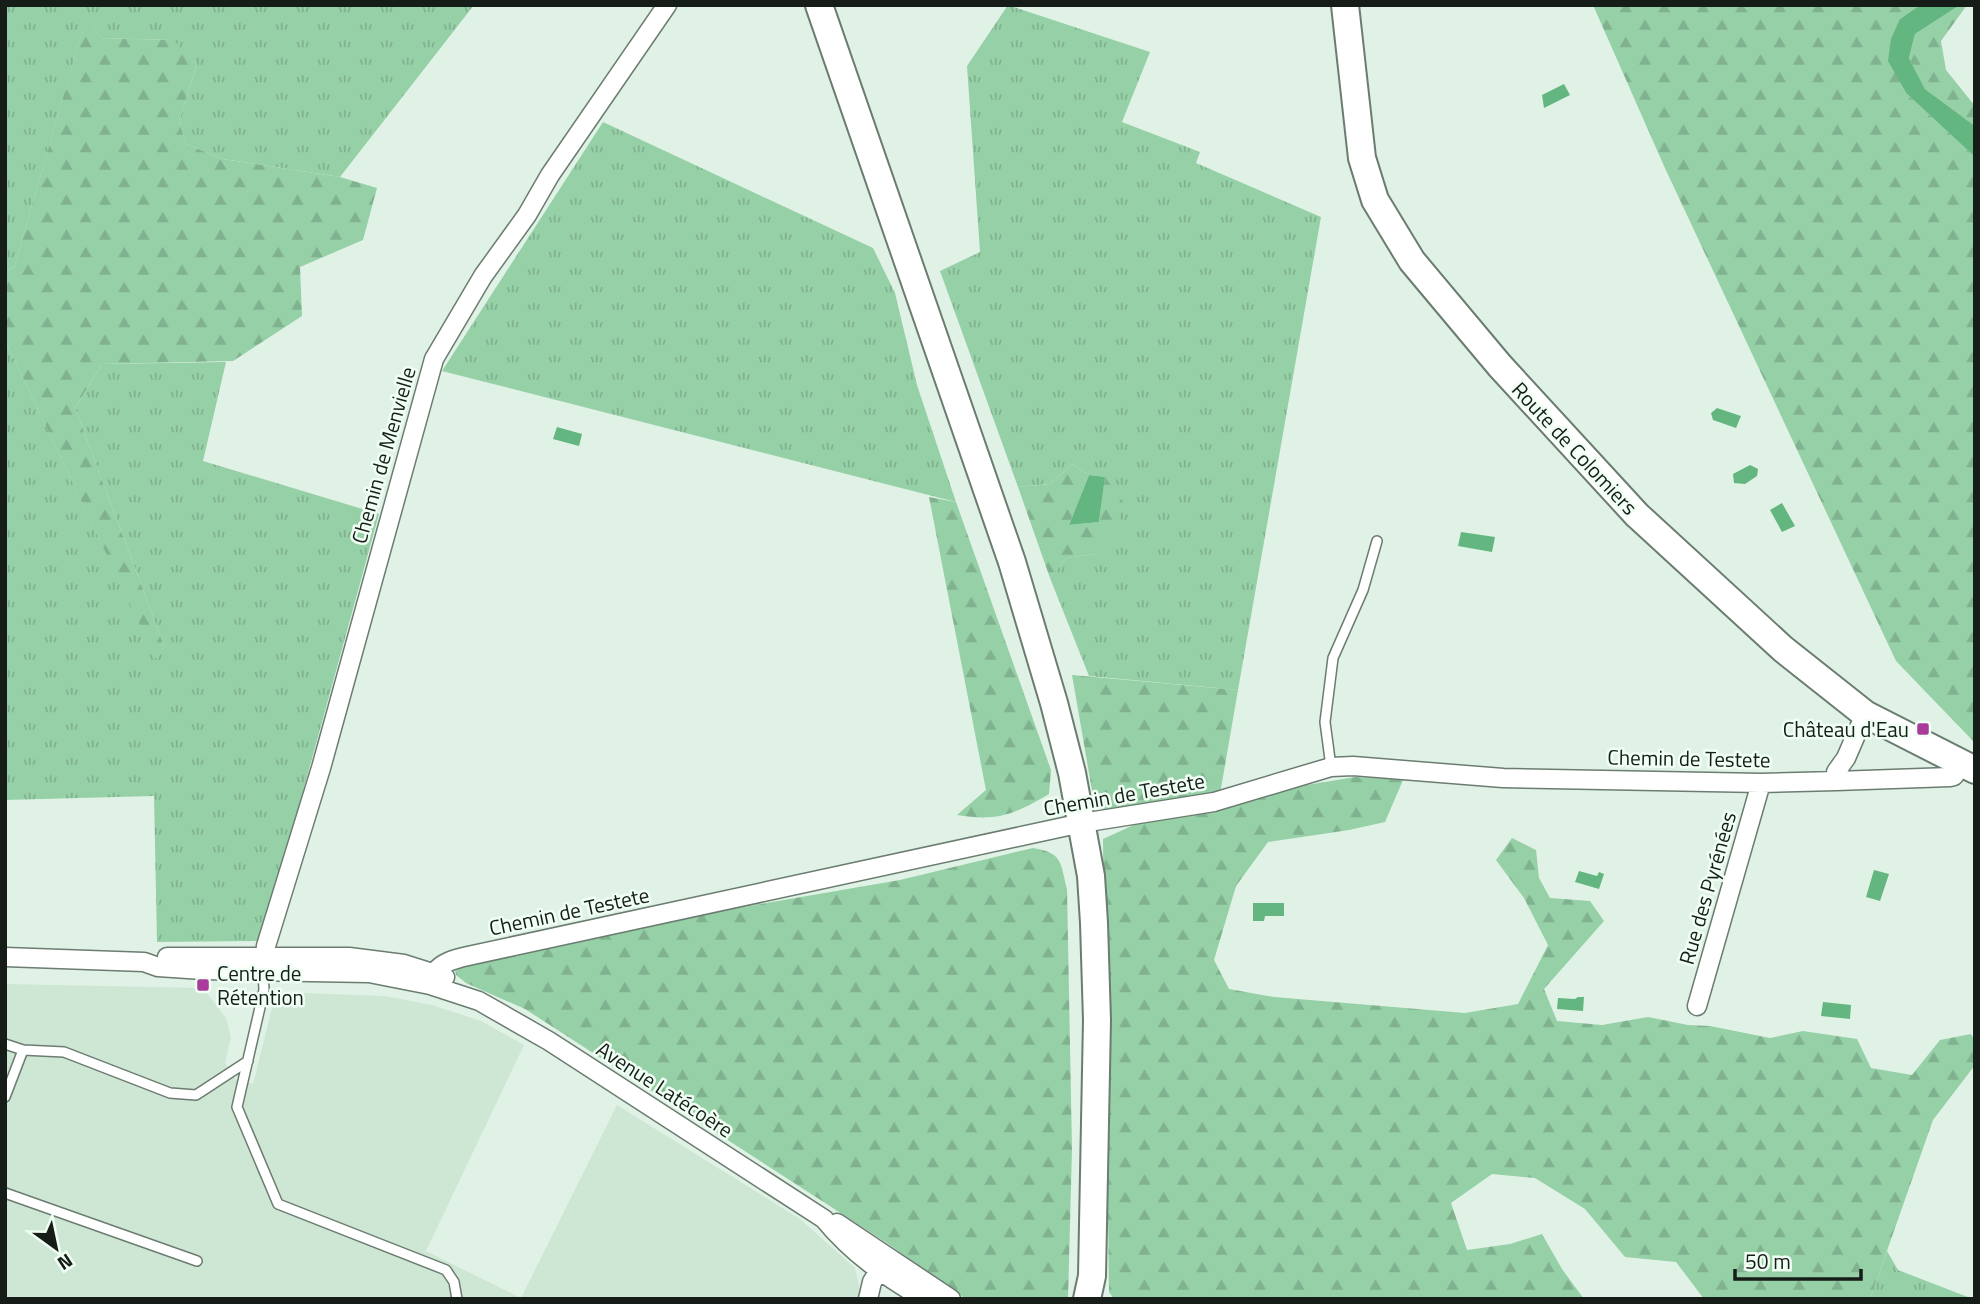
<svg xmlns="http://www.w3.org/2000/svg" width="1980" height="1304" font-family="'Titillium Web',sans-serif">
<style>
.built{fill:#cee7d5}
.grass{fill:url(#grass-tufts)}
.forest{fill:url(#forest-firs)}
.water{fill:#63b67f}
.lines{fill:none;stroke-linecap:round;stroke-linejoin:round}
.lane-casing{stroke:#6b7c70;stroke-width:12}
.street-casing{stroke:#6b7c70;stroke-width:21}
.secondary-casing{stroke:#6b7c70;stroke-width:30}
.lane{stroke:#fff;stroke-width:9}
.street{stroke:#fff;stroke-width:18}
.secondary{stroke:#fff;stroke-width:26}
.poi-dot{fill:#a93c9b;stroke:#f0fff3;stroke-width:2.5}
.labels{text-anchor:middle;dominant-baseline:central;stroke-width:5;stroke-linejoin:round;paint-order:stroke}
.street-label{font-size:21px;fill:#161c18;stroke:#f0fff3}
.poi-label{font-size:21px;fill:#161c18;stroke:#f0fff3;text-anchor:end}
</style>
<defs>
<pattern id="grass-tufts" width="24" height="20" patternUnits="userSpaceOnUse" patternTransform="scale(1.75)"><rect width="24" height="20" fill="#96d0a7"/><path d="M3 7l-1-3M5 7V3M7 7l1-3M15 17l-1-3M17 17v-4M19 17l1-3" fill="none" stroke="#81b28f"/></pattern>
<pattern id="forest-firs" width="22" height="20" patternUnits="userSpaceOnUse" patternTransform="scale(1.75)"><rect width="22" height="20" fill="#96d0a7"/><path d="M5 1l3.5 6h-7zM16 11l3.5 6h-7z" fill="#81b28f"/></pattern>
</defs>
<rect width="100%" height="100%" fill="#e0f2e5"/>
<path class="built" d="M5,984L203,988L226,1018L231,1037L225,1063L235,1079L253,1084L276,992L385,996L432,1005L481,1021L524,1045L426,1251L521,1298L617,1105L800,1219L855,1268L861,1295L859,1299H5Z"/>
<path class="grass" d="M5,5H474L340,177L223,159L186,144L179,121L197,64L172,40L100,38L87,15L14,268L5,270Z
M1008,5L1150,52L1122,122L1200,152L1196,163L1321,217L1238,690L1089,676L1050,578L1066,558L1097,554L1105,477L1089,475L1072,464L1050,484L1018,487L940,271L980,252L967,66Z
M603,122L873,248L895,293L917,385L956,502L442,371Z
M5,340L156,658L164,646L75,408L102,364L226,362L203,461L379,514L262,941L157,942L154,796L5,800Z
M1887,1251L1898,1270L1973,1299H1870Z"/>
<path class="forest" d="M1593,5H1920L1900,19L1907,94L1975,157V743L1896,661L1664,166Z
M1960,5H1967L1941,41L1946,70L1975,106V126L1925,89L1909,58L1915,34Z
M87,14L100,38L173,40L197,64L179,121L186,144L223,159L340,177L377,188L363,240L300,267L302,316L233,361L102,364L75,408L164,646L156,659L5,340V270L14,268Z
M1072,464L1089,475L1069,525L1099,522L1105,477L1123,502L1117,528L1097,554L1066,558L1050,578L1018,487L1050,484Z
M929,497L956,502L1051,770L1049,794C1015,814 997,822 957,815L986,790Z
M1072,675L1238,690L1220,794L1104,812L1093,796Z
M1355,777L1403,780L1385,822L1349,830L1268,842L1236,886L1214,960L1229,989L1274,997L1465,1013L1518,1004L1548,945L1524,898L1496,860L1512,838L1536,850L1539,878L1550,898L1590,901L1604,921L1544,989L1557,1021L1602,1025L1648,1017L1688,1025L1710,1026L1770,1038L1803,1031L1857,1039L1871,1068L1912,1075L1940,1040L1971,1034L1975,1041V1065L1933,1120L1870,1299H1704L1676,1262L1625,1257L1585,1209L1535,1178L1492,1174L1451,1203L1467,1250L1510,1244L1542,1234L1562,1269L1584,1299H1114L1109,1292L1103,839L1173,807Z
M1033,848C1063,853 1060,862 1067,889L1072,1149L1068,1299H966L887,1243L525,1009L466,983L456,975L455,969L463,961L645,924L900,880Z"/>
<path class="water" d="M1920,5H1960L1915,34L1909,58L1925,89L1975,126V157L1907,94L1888,61L1891,39L1900,19Z
M1564,84L1570,95L1544,108L1542,95Z
M1717,408L1741,416L1736,428L1713,420L1711,413Z
M557,427L582,434L579,446L553,439Z
M1750,465L1758,469L1757,476L1745,484L1734,483L1733,474Z
M1089,475L1105,477L1099,522L1069,525Z
M1782,503L1795,526L1782,532L1770,510Z
M1461,532L1495,537L1492,552L1458,546Z
M1874,870L1889,874L1880,901L1866,897Z
M1579,871L1597,876L1599,872L1604,874L1599,889L1575,882Z
M1253,903H1284V916H1265L1264,921H1253Z
M1578,997H1584L1583,1011L1557,1009L1558,998L1575,999Z
M1823,1002L1851,1005L1850,1019L1821,1016Z"/>
<g class="lines">
<g class="lane-casing">
<path id="lane" d="M1331,767L1325,722L1333,658L1363,590L1377,541
M263,971L264,990L237,1107L278,1204L446,1270L454,1282L457,1299
M5,1044L23,1050
M5,1097L23,1050L64,1052L170,1093L196,1095L248,1061
M5,1193L197,1261"/>
</g>
<g class="street-casing">
<path id="street" d="M1865,714L1846,758L1836,772V781L1950,777L1954,776L1962,764
M5,957L144,962L158,967L203,970L369,973L430,985L479,1001L549,1041L824,1219C852,1253 886,1277 924,1299
M167,957H349L404,964L445,977
M263,971L266,946L321,768L434,359L483,276L527,215L550,175L667,5
M434,973C442,962 455,959 468,956L1082,823L1214,802L1331,767L1353,766L1503,778L1761,783L1836,781
M1697,1006L1761,783
M837,1223L951,1299
M868,1299L872,1282L884,1262"/>
</g>
<g class="secondary-casing">
<path id="secondary" d="M819,5L1012,562L1054,703L1072,773L1091,876L1094,923L1097,1020L1092,1276L1087,1299
M1345,5L1362,158L1375,200L1412,261L1500,366L1637,515L1783,649L1865,714L1975,770"/>
</g>
<use href="#lane" class="lane"/>
<use href="#street" class="street"/>
<use href="#secondary" class="secondary"/>
</g>
<g class="poi-dot">
<rect x="1916" y="722" width="14" height="14" rx="3.5"/>
<rect x="196" y="978" width="14" height="14" rx="3.5"/>
</g>
<g class="labels">
<g class="street-label">
<text transform="translate(1575 448) rotate(47)">Route de Colomiers</text>
<text transform="translate(383 455) rotate(-74)">Chemin de Menvielle</text>
<text transform="translate(1689 758) rotate(1)">Chemin de Testete</text>
<text transform="translate(1124 794) rotate(-10)">Chemin de Testete</text>
<text transform="translate(1707 888) rotate(-74)">Rue des Pyrénées</text>
<text transform="translate(569 911) rotate(-12)">Chemin de Testete</text>
<text transform="translate(665 1089) rotate(33)">Avenue Latécoère</text>
</g>
<g class="poi-label">
<text x="1909" y="729">Château d'Eau</text>
<text x="217" y="973" text-anchor="start">Centre de<tspan x="217" dy="24">Rétention</tspan></text>
</g>
</g>
<rect width="1980" height="1304" fill="none" stroke="#161c18" stroke-width="14"/>
<g transform="translate(56 1248) rotate(147)" stroke="#f0fff3" stroke-width="5" paint-order="stroke">
<path d="M0-5L12 26L0 18L-12 26Z" fill="#161c18"/>
<text y="-10" font-size="19" font-weight="bold" text-anchor="middle" fill="#161c18">N</text>
</g>
<path d="M1735 1269v10h126v-10" fill="none" stroke="#161c18" stroke-width="3.5"/>
<text x="1745" y="1269" font-size="21" fill="#161c18" stroke="#f0fff3" stroke-width="5" paint-order="stroke">50 m</text>
</svg>
